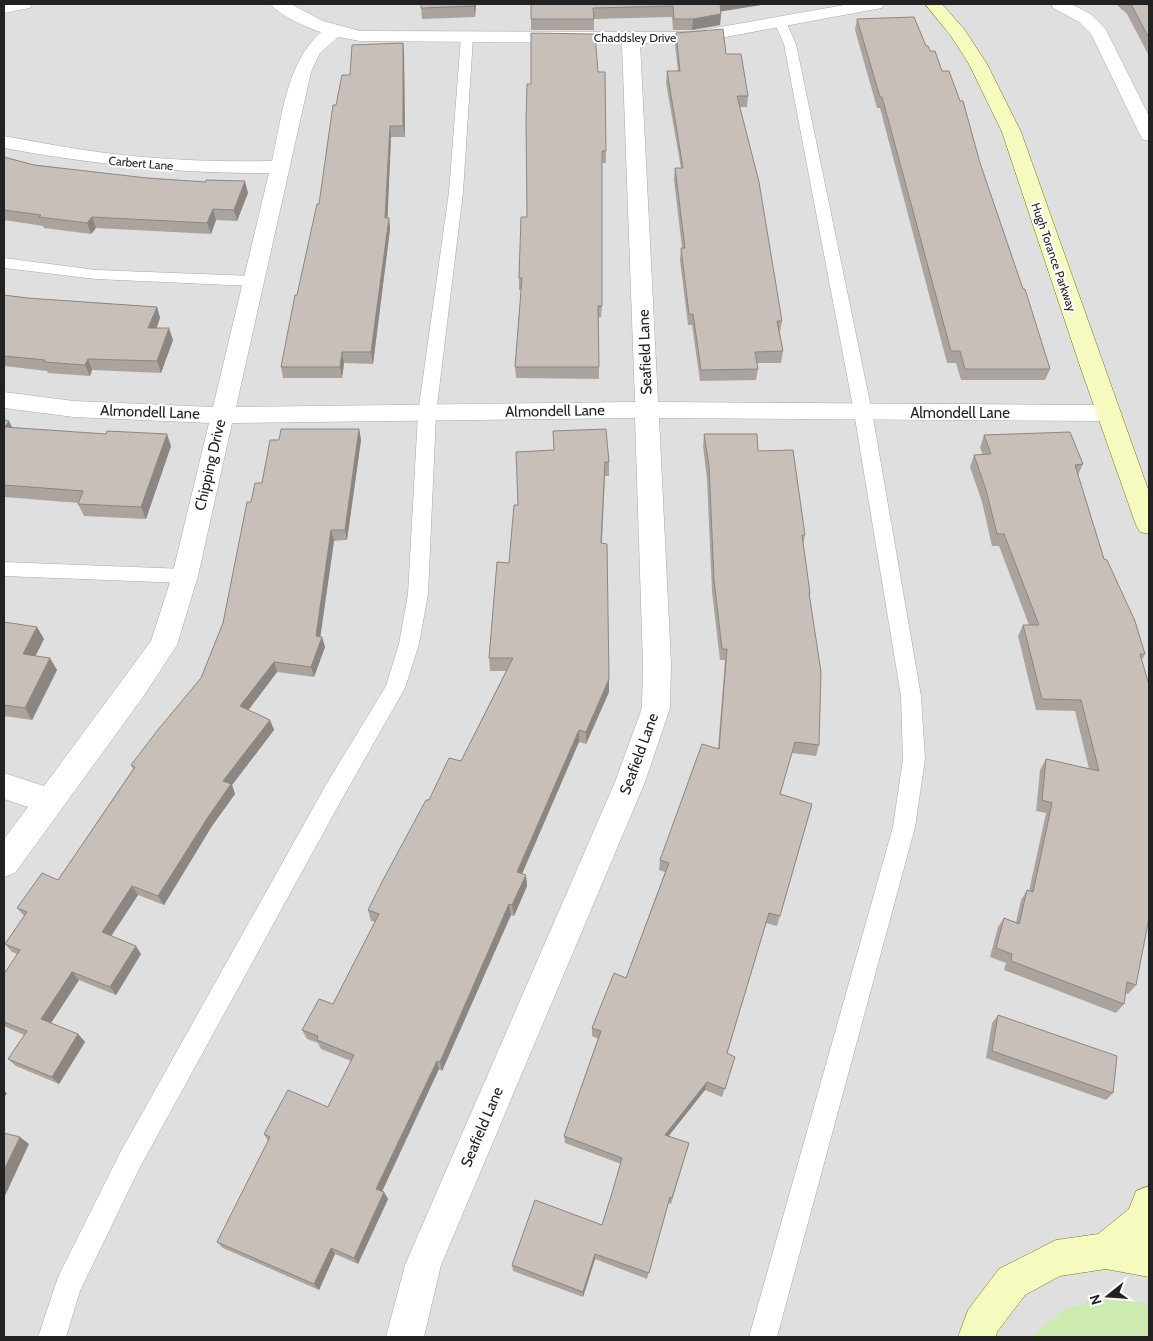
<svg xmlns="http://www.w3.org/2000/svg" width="1153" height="1341" font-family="Cabin,sans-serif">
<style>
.residential{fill:#e0dfdf}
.grass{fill:#cdebb0}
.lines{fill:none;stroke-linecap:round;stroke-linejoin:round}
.lane-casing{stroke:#a9a9a9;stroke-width:1}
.street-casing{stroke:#a9a9a9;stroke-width:1}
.secondary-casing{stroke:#707d05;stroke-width:1}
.lane{fill:#fff;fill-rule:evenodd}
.street{fill:#fff;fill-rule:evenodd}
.secondary{fill:#f7fabf;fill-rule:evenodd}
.wall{fill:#aba49e}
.shaded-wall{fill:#8b8681}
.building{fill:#c7bfb8;stroke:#8b8681}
.labels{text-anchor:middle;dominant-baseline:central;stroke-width:4;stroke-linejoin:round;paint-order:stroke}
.far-street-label{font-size:12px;fill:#222;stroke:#fff}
.street-label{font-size:15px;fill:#222;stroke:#fff}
</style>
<rect width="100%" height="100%" fill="#f2efe9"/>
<path class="residential" d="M4,4H1149V1337H4Z"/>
<path class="grass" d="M1100,1299L1141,1302L1149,1306V1337H1032L1063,1310Z"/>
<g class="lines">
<g class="lane-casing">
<path id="lane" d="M780,18L786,22L796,44L872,412L921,696L925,759L915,827L777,1337H749L893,827L903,759L901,696L854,412L784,44L774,22Z
M467,33L473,37L463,192L436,414L428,594L419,644L405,688L343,797L139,1169L80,1291L66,1337H38L58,1277L121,1151L327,783L386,686L399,644L408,594L418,414L449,192L461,37Z
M4,258L96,270L252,276L257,278L260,281L257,284L252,286L96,279L4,268Z
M4,562L185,569L192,571L194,576L192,581L185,583L4,576Z"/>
</g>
<g class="street-casing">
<path id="street" d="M4,4H32L30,8L4,13Z
M271,4H291L323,21L360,31L692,32L850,4H884L882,8L876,9L715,39L692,42L640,43L658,402L1107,405L1115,407L1119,413L1115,419L1107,421L659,418L671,664L670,708L645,782L441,1265L424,1337H386L405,1265L615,782L642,708L643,664L635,418L232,423L198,576L177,645L143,697L15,873L4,877V839L28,807L4,799V773L44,786L151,641L172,576L209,423L74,417L4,408V392L74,401L213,407L269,173C179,174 91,164 4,148V136C38,142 72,149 106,153C161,160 216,162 272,161C282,118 286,63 321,32C308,28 278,15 271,4ZM338,37L360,41L622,43L635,402L236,407L311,72L320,53Z
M1051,4H1071L1091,14L1105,28L1149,116V141L1142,139L1140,135L1091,34L1079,22L1053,8Z"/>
</g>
<g class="secondary-casing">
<path id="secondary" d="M925,4H942L964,29L987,64L1021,132L1149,492V534L1140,532L1136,525L1081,369L1002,132L969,64L951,36Z
M1149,1186V1277L1106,1269L1060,1276L1025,1295L997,1332L996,1337H958L968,1310L999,1269L1056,1240L1098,1234L1129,1209L1136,1191Z"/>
</g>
<use href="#lane" class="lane"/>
<use href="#street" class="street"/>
<use href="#secondary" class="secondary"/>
</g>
<path class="wall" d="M476,4L475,17L422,19L421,8Z
M531,4H767L721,11L720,25L692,30H673L672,17L594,19V30H531Z
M1116,4H1149V54H1148L1127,14Z
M857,19L926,46L942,71L980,163L1050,369L1045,380H961L956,363H947L880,108H877L855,30Z
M676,33L726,54L748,96L747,107H740L782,321L780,332L783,351L781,363H757L758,369L756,380L700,381L692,325H688L680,260L681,248H682L674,180L675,168H681L666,83L667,71H678L675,44Z
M403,43L404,54L405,137H391L387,218H389L390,229L373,364L344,363L342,378H283L281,367L297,295L319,204L336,105L350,75Z
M598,72L606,151V163H602V306L601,317H599V379L516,378L515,367L521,290H519V278L527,217L531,84Z
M4,157L34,165L248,193L237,221L216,220L211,234L96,228L91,234L44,228L43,226L4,220Z
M4,295L27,298L157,307L160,318L157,328L173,340L161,373L92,370L90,376L48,373L47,371L4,366Z
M4,420L13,428L171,446L146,519L84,516L78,504L79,503L4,497Z
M359,429L361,440L347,540L334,541L320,637H322L325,647L314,677L277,672L248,710L270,720L274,730L232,785L235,794L212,826L164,905L138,895L111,936L141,954L116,995L79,980L51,1023L78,1034L85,1042L59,1084L16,1066L8,1059L24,1035L4,1026V974L17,954L12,952L5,944L24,916L17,908L58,880L133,769L131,765L201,678L223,623L251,502L262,483L279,440Z
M553,431L609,462V476H605L602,543L609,679V692L586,744L579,742L522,874L526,875L527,886L514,916L511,915L442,1071L439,1069L382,1191L388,1199L358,1264L335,1254L319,1290L223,1248L217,1242L268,1141L264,1134L328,1107L351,1061L321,1049L318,1043L307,1039L302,1030L333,1004L375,922L371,921L368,910L429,800L461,761L506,671H490L489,658L509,563L518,505L554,450Z
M704,434L758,451L805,535L803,544L810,593L809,597L819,745L816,756L792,753L780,795L812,804L777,926L766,923L727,1054L735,1057L722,1097L705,1090L668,1136L689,1143L671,1204L668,1203L647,1279L595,1259L583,1297L513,1271L512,1265L602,1225L612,1193L621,1164L565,1143L564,1136L598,1039L592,1036V1028L626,978L665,872L659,870L660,860L718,748L725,660H720L712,592L707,479L703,446Z
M984,435L1083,464L1078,475L1104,559L1145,654L1142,660L1136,985L1128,994L1125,993L1124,1004L1116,1013L1004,970L1006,963L990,957L998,927L1004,918L1016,922L1021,900L1027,890L1029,891L1046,813L1036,811L1040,770L1046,759L1089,769L1075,711L1036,710L1018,636L1023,625H1029L999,546H992L982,502L970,467L974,455H983L980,448Z
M4,622L44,639L35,656L57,670L32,720L4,716Z
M998,1015L1113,1093L1106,1100L986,1058L992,1023Z"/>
<path class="shaded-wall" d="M475,4H476L475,17L474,6Z
M719,4H767L718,12Z
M721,14L720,25L692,30L693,19Z
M403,43L404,54L405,137L403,126Z
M390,126L391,137L387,230L385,218Z
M245,181L248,193L237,221L234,210Z
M213,209L216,220L211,234L207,223Z
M92,217L96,228L91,234L87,223Z
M389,218L390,229L373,364L371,352Z
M157,307L160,318L152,339L148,328Z
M169,328L173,340L161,373L157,361Z
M342,352L344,363L342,378L340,367Z
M88,359L92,370L90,376L85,365Z
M9,421L15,433L5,427Z
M359,429L361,440L347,540L345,530Z
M167,434L171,446L146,519L141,507Z
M331,530L334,541L319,646L316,636Z
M37,627L44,639L30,667L23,654Z
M322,637L325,647L314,677L311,667Z
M50,658L57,670L32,720L25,708Z
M274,662L277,672L244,716L240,706Z
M609,679V692L586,744V732Z
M270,720L274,730L232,785L235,794L212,826L164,905L158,896L223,781Z
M579,730V742L518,883L517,872Z
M526,875L527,886L514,916L512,905Z
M132,886L138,895L108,941L102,932Z
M509,904L511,915L442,1071L440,1062Z
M136,946L141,954L116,995L110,987Z
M72,972L79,980L49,1026L41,1019Z
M78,1034L85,1042L59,1084L52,1077Z
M437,1061L439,1069L380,1196L376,1189Z
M707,1082L705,1090L664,1142L665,1135Z
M4,1091L7,1093L4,1098Z
M20,1137L29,1144L4,1198V1170Z
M384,1192L388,1199L358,1264L354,1258Z
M331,1248L335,1254L319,1290L314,1284Z
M595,1254V1259L583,1297V1292Z"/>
<path class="building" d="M421,4H475L474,6L421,8Z
M531,4H720L721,14L693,19H674L673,6L593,8L594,19H531Z
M1131,4H1149V38Z
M914,17L926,46H928L930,51H935L942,71H949L960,101H963L980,163L1023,289H1025L1050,369H965L960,351H951L882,97H880L857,19Z
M723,29L726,54H741L748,96H737L759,182L782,321H777L783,351L755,352L758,369L701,370L693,314H689L681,248H685L675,168H683L667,71H680L676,33Z
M531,33L595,34L598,72H605L606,151H602V306H598L599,367H515L522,278H519L521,217H527L526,120L527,84H531Z
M403,43V126H390L385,218H389L371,352H342L340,367H281L295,295H297L317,204H319L333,105H336L342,75H350L352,45Z
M4,157L34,165L147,178L206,182V180L245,181L234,210L213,209L207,223L92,217L87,223L39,217L41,215L4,210Z
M4,295L27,298L157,307L148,328H169L157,361L88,359L85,365L44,362L45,360L4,356Z
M4,420L9,421L5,427L106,434L107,431L167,434L141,507L78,504L83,491L4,485Z
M281,429H359L345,530H331L316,636L322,637L311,667L274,662L240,706L270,720L223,781L231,784L208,817L158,896L132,886L102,932L136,946L110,987L72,972L41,1019L78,1034L52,1077L8,1059L27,1031L4,1022V974L20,950L5,944L27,912L17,908L42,873L58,880L135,767L131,765L157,731L201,678L223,623L247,502H251L255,483H262L270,440H279Z
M606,429L609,462H605L601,543L607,544L609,679L586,732L579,730L517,872L526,875L512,905L509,904L440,1062L437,1061L376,1189L384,1192L354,1258L331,1248L314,1284L217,1242L270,1137L264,1134L288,1090L328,1107L354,1055L317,1040L318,1036L302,1030L319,999L333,1004L379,914L368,910L383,880L426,800H429L449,758L461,761L513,658H489L497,562L509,563L514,505H518L516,452L554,450L553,431Z
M1070,432L1083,464L1075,465L1104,559L1107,560L1135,621L1145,654H1140L1149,685V918L1136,985L1127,982L1124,1004L1011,961L1012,954L996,948L1004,918L1019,924L1027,890L1033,892L1052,803L1042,800L1046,759L1099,771L1081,700L1042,699L1023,625H1039L1004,534H997L986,490L974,455L991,454L984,435Z
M704,434H757L758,451L793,450L805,535H802L810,593H809L821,672L819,745L795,742L780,794L812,804L780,916L769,913L727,1053L735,1057L725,1089L707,1082L665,1135L689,1143L672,1198L670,1197L649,1273L595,1254L583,1292L512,1265L535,1200L602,1225L612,1193L622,1158L564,1136L601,1031L592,1028L614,973L626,978L669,863L660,860L702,744L719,749L727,649H722L714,580L709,466Z
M4,622L37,627L23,654L50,658L25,708L4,705Z
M998,1015L1117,1056L1113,1093L992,1051Z
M4,1133L20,1137L4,1170Z"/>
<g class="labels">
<g class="far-street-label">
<text x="635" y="37">Chaddsley Drive</text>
<text transform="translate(141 163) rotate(5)">Carbert Lane</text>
<text transform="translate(1054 257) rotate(71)">Hugh Torance Parkway</text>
</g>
<g class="street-label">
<text transform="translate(645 352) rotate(-92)">Seafield Lane</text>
<text transform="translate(555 411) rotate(-1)">Almondell Lane</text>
<text transform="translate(150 412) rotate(2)">Almondell Lane</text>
<text x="960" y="413">Almondell Lane</text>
<text transform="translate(210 465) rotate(-77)">Chipping Drive</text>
<text transform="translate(639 754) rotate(-70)">Seafield Lane</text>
<text transform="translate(482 1127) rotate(-67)">Seafield Lane</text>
</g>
</g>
<rect width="1153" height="1341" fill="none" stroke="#222222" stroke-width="10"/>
<g transform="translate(1108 1296) rotate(253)" stroke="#ffffff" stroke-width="4" paint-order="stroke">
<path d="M0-4L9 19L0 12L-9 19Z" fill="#222222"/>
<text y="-8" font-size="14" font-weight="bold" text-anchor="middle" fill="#222222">N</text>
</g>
</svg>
